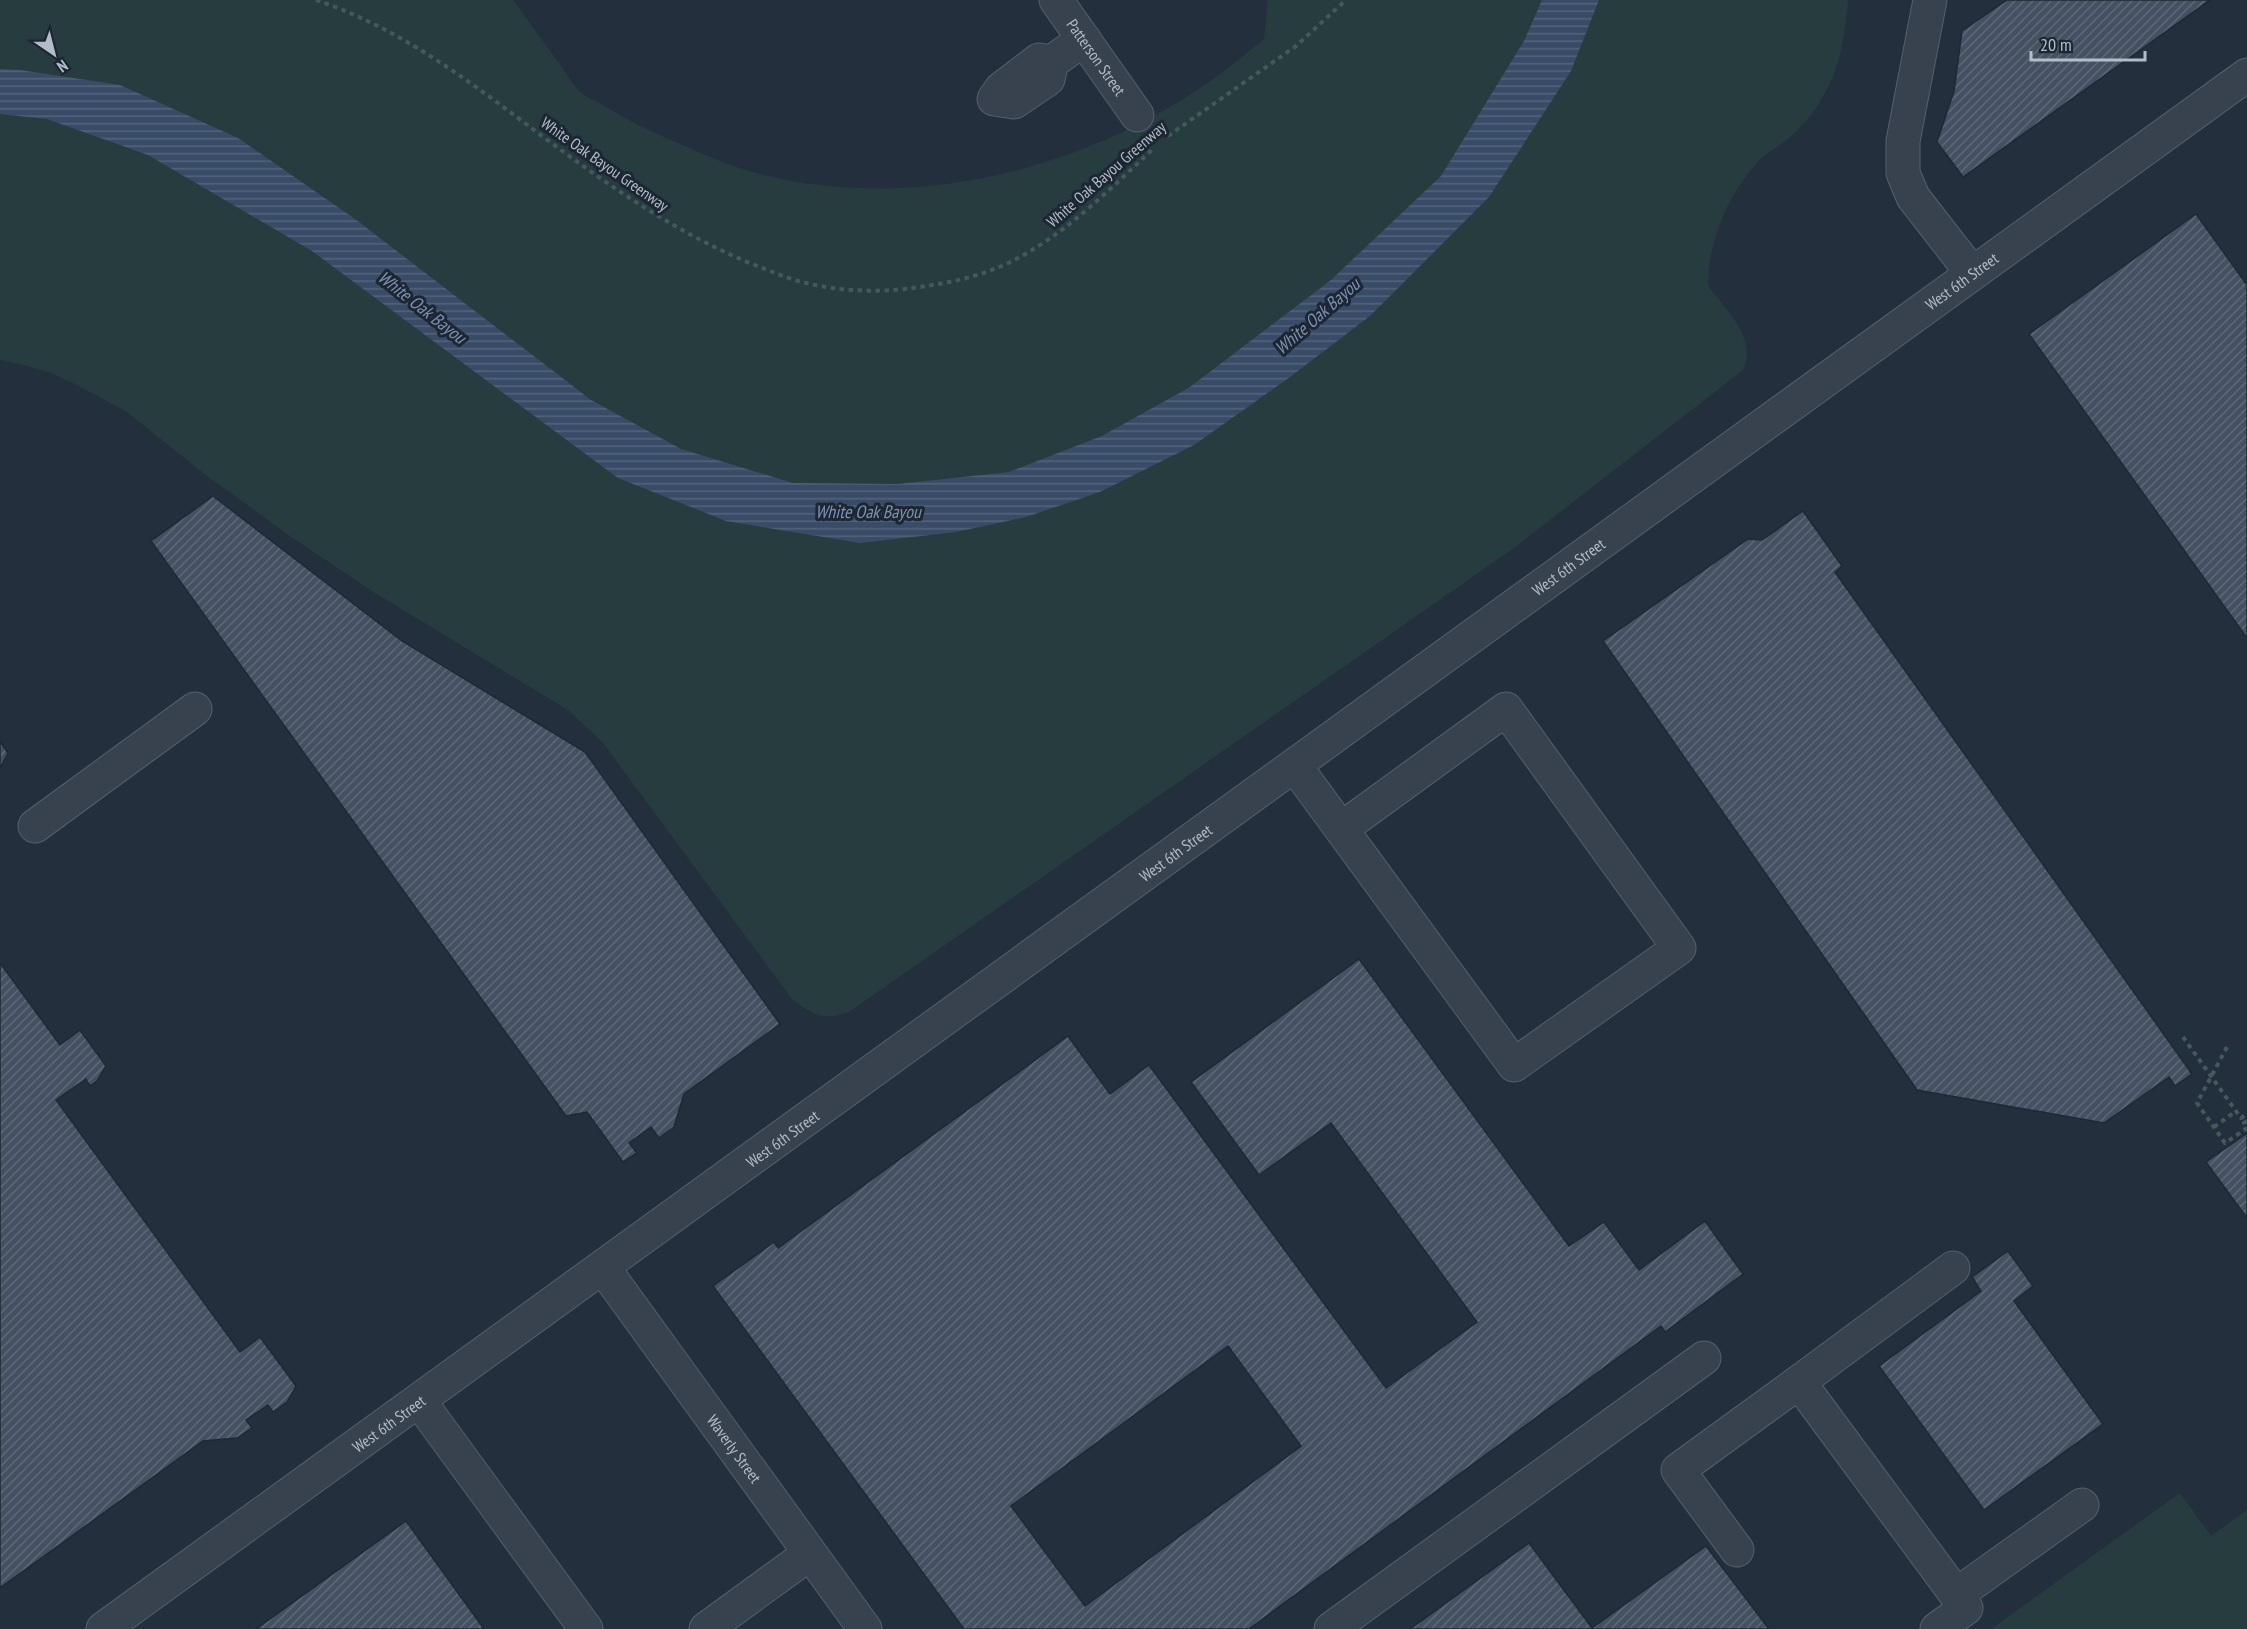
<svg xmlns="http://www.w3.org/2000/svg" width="2247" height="1629" font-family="'PT Sans Narrow',sans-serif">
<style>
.green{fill:#263c3f}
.water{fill:url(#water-rules)}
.building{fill:url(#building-hatch);stroke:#1f2835;stroke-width:1.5;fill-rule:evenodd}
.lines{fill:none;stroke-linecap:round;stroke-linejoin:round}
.minor-casing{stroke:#565f6c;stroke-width:35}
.path{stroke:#44595c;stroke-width:4;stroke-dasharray:4.5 4.5;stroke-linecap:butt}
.minor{stroke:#38414e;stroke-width:33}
.labels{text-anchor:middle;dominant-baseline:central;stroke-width:6;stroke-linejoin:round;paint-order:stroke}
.street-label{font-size:16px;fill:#b4bcc9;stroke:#1d2633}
.water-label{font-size:18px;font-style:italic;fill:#7c92b1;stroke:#1d2633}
</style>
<defs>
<pattern id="water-rules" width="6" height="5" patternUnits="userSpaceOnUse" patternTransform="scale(1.5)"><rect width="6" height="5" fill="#394c67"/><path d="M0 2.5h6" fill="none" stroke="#53647b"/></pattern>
<pattern id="building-hatch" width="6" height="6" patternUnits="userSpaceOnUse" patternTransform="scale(1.5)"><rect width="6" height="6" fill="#455162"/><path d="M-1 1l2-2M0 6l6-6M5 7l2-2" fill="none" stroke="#5d6877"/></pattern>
</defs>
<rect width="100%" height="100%" fill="#242f3e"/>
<path class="green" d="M0,0H513C529,22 545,44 561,66C567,74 573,85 580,92C585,96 593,100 599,103C625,119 652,132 680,144C704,155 728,165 753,172C898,212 1062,176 1188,96C1215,79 1240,59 1264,39L1268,0H1848C1845,39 1839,72 1818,105C1809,119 1797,132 1784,142C1777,148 1768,152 1761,158C1734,187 1717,221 1710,260C1709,269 1707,278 1709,287C1727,311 1758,339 1743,370L1514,548L849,1012C823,1021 813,1015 792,999L603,743L568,710L375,593L290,536L207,476L127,412L77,385L51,373L24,365L0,360Z
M2180,1493L2211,1536L2247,1510V1629H1991Z"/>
<path class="water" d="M1542,0H1599L1571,71L1489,197L1370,316L1290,377L1194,445L1100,492L1026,517L956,532L860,543L726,521L618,478L312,251L148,155L47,119L0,114V69L20,70L120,85L238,138L355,219L591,400L681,449L793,483L898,484L1009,472L1102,436L1190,387L1331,280L1441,176L1524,41Z"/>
<path class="building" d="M2007,0H2210L1963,177L1937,142L1954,91L1962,31Z
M2196,214L2247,285V638L2029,334Z
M213,496L402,641L585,752L780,1024L684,1094L674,1127L659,1138L651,1127L629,1143L637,1153L623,1162L587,1112L566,1116L151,541Z
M1803,511L1842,566L1835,572L2192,1074L2175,1086L2169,1077L2104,1123L1917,1090L1603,641L1748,539L1762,540Z
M0,742L8,753L0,768Z
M1359,959L1569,1246L1604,1222L1639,1270L1705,1221L1743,1274L1665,1332L1661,1326L1249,1629H964L713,1286L774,1242L778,1248L1068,1036L1110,1094L1149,1065L1386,1388L1477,1322L1331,1123L1259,1175L1191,1082ZM1228,1346L1301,1446L1085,1606L1011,1506Z
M0,963L60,1045L80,1030L106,1066L97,1081L90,1086L86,1079L56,1100L240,1352L260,1337L296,1386L287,1402L273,1412L268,1405L246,1420L252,1428L237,1438L203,1441L0,1588Z
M2247,1133V1218L2206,1162Z
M2008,1251L2033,1286L2014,1301L2103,1424L1984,1510L1879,1366L1981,1291L1972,1277Z
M406,1521L484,1629H256Z
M1529,1543L1592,1628L1706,1546L1769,1629H1410Z"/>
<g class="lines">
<g class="minor-casing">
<g id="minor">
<path id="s1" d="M1056,0L1137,115"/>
<path d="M1930,0L1903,141V173L1913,197L1972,273"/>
<path d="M1052,62L1039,60L1001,89L994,99L1014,102L1048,79L1052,62L1084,39"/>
<path d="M1295,766L1514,1065L1679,948L1506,709L1341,829"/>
<path d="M35,826L195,709"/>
<path id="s2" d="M604,1269L865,1629"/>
<path d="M420,1402L586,1629"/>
<path d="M1737,1550L1678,1470L1799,1382"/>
<path d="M1956,1595L2082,1505"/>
<path id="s3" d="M103,1629C821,1115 1531,591 2247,75"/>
<path d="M706,1629L809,1554"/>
<path d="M1331,1629L1704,1358"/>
<path d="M1937,1629L1966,1608L1799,1382L1953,1268"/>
</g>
</g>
<path class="path" d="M316,0C403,29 474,85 546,139C612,188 677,233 752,264C769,270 785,278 802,282C844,293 889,293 932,285C965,280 997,271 1027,253C1074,226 1113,186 1153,149
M1168,136L1296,46L1346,0
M2183,1037L2241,1118L2247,1114
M2227,1047L2197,1103L2225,1143L2247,1128
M2247,1121L2244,1123L2247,1127
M2214,1127L2236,1111"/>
<use href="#minor" class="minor"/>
</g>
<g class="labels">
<g class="street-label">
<text stroke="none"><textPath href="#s1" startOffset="70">Patterson Street</textPath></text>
<text transform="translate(605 164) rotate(35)">White Oak Bayou Greenway</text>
<text transform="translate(1106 174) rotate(-41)">White Oak Bayou Greenway</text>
<text stroke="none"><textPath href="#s3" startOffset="2296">West 6th Street</textPath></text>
<text stroke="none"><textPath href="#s3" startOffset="1810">West 6th Street</textPath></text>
<text stroke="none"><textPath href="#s3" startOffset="1324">West 6th Street</textPath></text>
<text stroke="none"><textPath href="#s3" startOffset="838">West 6th Street</textPath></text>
<text stroke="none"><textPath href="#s3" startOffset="352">West 6th Street</textPath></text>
<text stroke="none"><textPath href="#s2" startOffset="222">Waverly Street</textPath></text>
</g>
<g class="water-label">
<text transform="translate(422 307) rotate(38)">White Oak Bayou</text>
<text transform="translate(1317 316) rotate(-41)">White Oak Bayou</text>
<text x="868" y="511">White Oak Bayou</text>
</g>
</g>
<g transform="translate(54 54) rotate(145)" stroke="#1d2633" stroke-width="4.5" paint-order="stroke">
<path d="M0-4.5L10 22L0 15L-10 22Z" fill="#b4bcc9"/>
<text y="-9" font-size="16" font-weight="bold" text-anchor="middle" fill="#b4bcc9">N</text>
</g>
<path d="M2031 51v9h114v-9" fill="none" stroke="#b4bcc9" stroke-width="3"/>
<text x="2040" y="51" font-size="18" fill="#b4bcc9" stroke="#1d2633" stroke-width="4.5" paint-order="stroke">20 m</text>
</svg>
